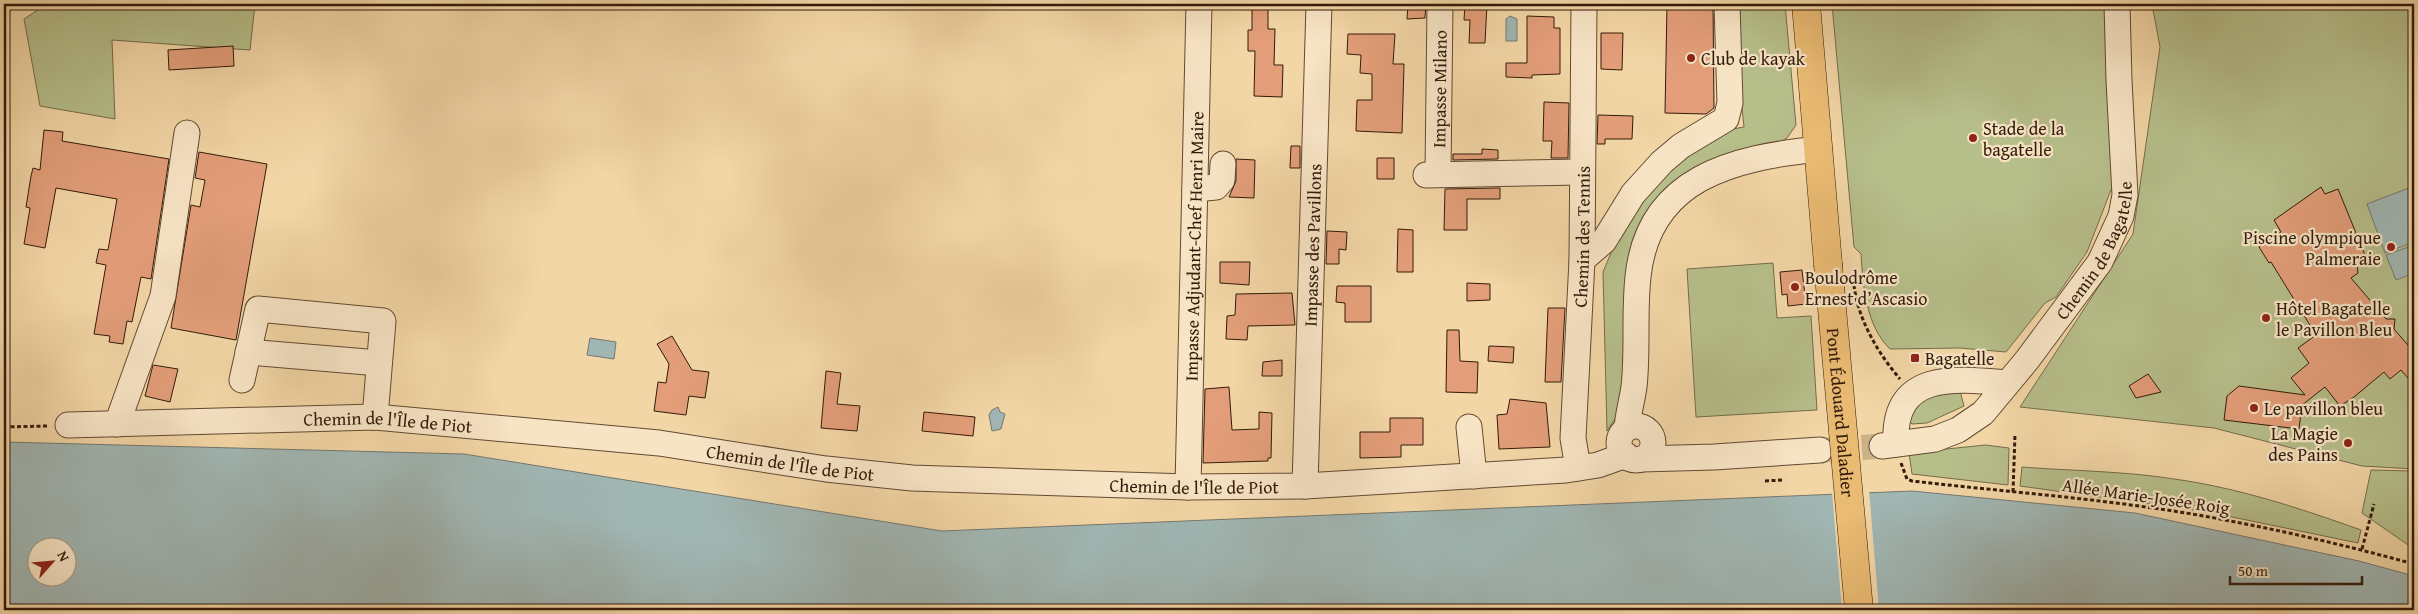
<svg xmlns="http://www.w3.org/2000/svg" width="2418" height="614" font-family="'Gentium Book Plus',serif">
<style>
.green{fill:#b6be8a;stroke:#746c4a}
.water{fill:#a0b6b3;stroke:#74786f;fill-rule:evenodd}
.pier{fill:#f3d6a6}
.building{fill:#e39e79;stroke:#321b0a}
.lines{fill:none;stroke-linecap:round;stroke-linejoin:round}
.minor-tunnel{stroke:#ccb187;stroke-width:25;stroke-dasharray:25 12;stroke-linecap:butt}
.minor-casing{stroke:#624a31;stroke-width:27}
.major-casing{stroke:#321b0a;stroke-width:29}
.path{stroke:#321b0a;stroke-width:3;stroke-dasharray:4 2.5;stroke-linecap:butt}
.minor{stroke:#f7e4c5;stroke-width:25}
.major{stroke:#eabb73;stroke-width:28}
.major-bridge-casing{stroke:#321b0a;stroke-width:29;stroke-linecap:butt}
.major-bridge{stroke:#eabb73;stroke-width:28}
.poi-dot{fill:#8f2418;stroke:#f7e4c5;stroke-width:2}
.labels{text-anchor:middle;dominant-baseline:central;stroke-width:4.5;stroke-linejoin:round;paint-order:stroke}
.poi-label{font-size:18px;fill:#321b0a;stroke:#f7e4c5;text-anchor:start}
.street-label{font-size:18px;fill:#321b0a;stroke:#f7e4c5}
</style>
<rect width="100%" height="100%" fill="#f3d6a6"/>
<filter id="stains"><feTurbulence type="fractalNoise" baseFrequency=".004" numOctaves="4"/><feColorMatrix values="0 0 0 0 .2 0 0 0 0 .09 0 0 0 0 .02 0 0 0 .5 -.17"/></filter>
<radialGradient id="worn" r=".72"><stop offset=".6" stop-color="#630" stop-opacity="0"/><stop offset="1" stop-color="#630" stop-opacity=".3"/></radialGradient>
<path class="green" d="M47,4H255L250,50L112,40L115,119L40,106L24,19Z
M1731,4H1785L1796,125L1787,138L1648,213L1624,405L1607,431L1603,272L1629,210L1675,155L1727,130L1744,127Z
M1832,4H2127L2123,159L2087,252L2056,297L2045,303L2006,352L1960,348L1890,349C1866,326 1863,286 1861,254L1854,247Z
M2152,4H2414V469L2362,466L2214,428L2020,407L2133,234L2160,47Z
M1773,263L1777,318L1811,316L1817,410L1696,417L1687,269Z
M1960,391L1964,406L1927,423L1912,424L1909,421C1924,389 1926,392 1960,391Z
M1985,445L2009,448L2008,485L1912,474L1909,453Z
M2022,467C2072,471 2124,471 2174,479C2239,488 2299,508 2361,530L2358,543L2208,512L2020,486Z
M2371,470L2414,471V549L2362,513Z"/>
<path class="water" d="M1510,16L1517,19V41H1506V19Z
M2414,186V242L2385,253L2367,204Z
M2414,245V273L2396,280L2386,255Z
M590,338L616,342L614,359L587,355Z
M998,407L1000,412L1005,414L1001,429L992,431L989,415L992,410Z
M4,442L464,454L942,531L1912,491L2135,513L2359,561L2414,576V610H4ZM38,546H68V576H38Z"/>
<path class="pier" d="M1869,490L1879,610H1842L1832,492Z"/>
<path class="building" d="M1252,4H1268V29H1275L1274,65H1283L1282,97L1254,96L1255,51H1248V30H1252Z
M1408,4H1426L1425,18L1407,19Z
M1465,4H1487L1485,43H1469L1470,20H1464Z
M1667,4H1713L1714,108L1706,114L1665,113Z
M1527,16L1554,17V28H1560V74L1532,75V78L1506,77V63H1527Z
M1601,33H1623L1622,70L1601,69Z
M1348,34H1395L1393,64H1404L1402,133L1356,131L1357,100H1372V74L1360,73L1361,55L1347,54Z
M233,46L234,66L169,70L168,50Z
M1544,102L1569,103L1568,158H1551L1552,141H1543Z
M1598,115L1633,116L1632,139H1605V144H1597Z
M44,130L63,132L62,141L169,159L151,279L141,277L132,322L127,321L123,344L109,342L110,336L94,334L106,265L96,263L99,249L108,250L117,199L56,188L45,248L24,244L30,208L26,207L31,176L33,168L40,170Z
M1291,146H1300V168H1290Z
M1482,149L1498,150V159L1453,160V154H1482Z
M199,152L267,164L236,340L171,328L191,205L200,207L205,180L195,178Z
M1377,158H1394V179H1377Z
M1236,159L1255,160L1254,198L1229,197L1236,181Z
M2321,187L2325,194L2338,189L2367,260L2357,265L2358,273L2351,278L2386,319H2395L2394,329L2414,352V385L2401,370L2390,379L2384,372L2354,397L2340,406L2325,387L2302,405L2299,429L2224,420L2227,396L2239,386L2305,395L2291,378L2309,363L2298,348L2316,335L2271,262L2269,263L2259,247L2281,232L2274,220Z
M1500,188V199H1467V230H1444L1445,189Z
M1398,229L1413,230V272H1397Z
M1327,231L1347,232L1346,250L1339,249V264H1326Z
M1220,262H1250L1249,285L1220,283Z
M1802,270L1806,304L1788,306L1787,294L1782,295L1780,272Z
M1467,283L1490,284V300L1467,301Z
M1337,286H1371V322H1345V303L1336,302Z
M1292,293L1295,325L1248,326L1247,340L1226,339L1227,316L1235,315L1236,294Z
M1548,308H1565L1561,382H1545Z
M1447,330H1459L1460,361L1478,362L1477,393L1446,392Z
M672,336L692,370L709,372L705,398L689,396L686,415L654,411L658,382L666,383L669,364L657,344Z
M1489,346L1514,347L1513,363L1488,361Z
M1282,360V376H1262L1263,362Z
M153,365L178,369L170,402L145,396Z
M826,371L841,373L837,404L860,406L857,431L821,428Z
M2148,374L2161,392L2136,398L2129,386Z
M1229,387L1232,430L1259,429V412L1272,413L1271,458H1268V461L1203,463L1205,389Z
M1510,399L1546,403L1550,447L1499,449L1497,415L1507,414Z
M924,412L975,417L973,436L922,431Z
M1390,418H1423V445H1401V457L1360,458V432H1390Z"/>
<g class="lines">
<path class="minor-tunnel" d="M1825,450L1882,446"/>
<g class="minor-casing">
<g id="minor">
<path id="s1" d="M1438,174L1440,4"/>
<path d="M1426,175L1582,172"/>
<path d="M1195,189L1216,187L1222,180L1223,164"/>
<path d="M1582,260L1604,241L1633,194L1662,162L1681,146L1726,119L1730,103L1727,4"/>
<path d="M248,352L379,363"/>
<path d="M242,380L258,309L383,321L375,417"/>
<path d="M117,424L163,296L187,133"/>
<path id="s2" d="M68,425L375,417L659,443L826,469L912,478L1188,487L1305,486L1566,470L1598,465L1626,455"/>
<circle cx="1636" cy="443" r="17"/>
<path d="M1469,427L1474,476"/>
<path d="M1627,428C1628,414 1632,401 1634,387C1638,350 1634,313 1638,277C1648,177 1734,158 1818,149"/>
<path d="M1896,444C1892,371 1955,378 2007,383"/>
<path id="s3" d="M1882,446L1935,439L1958,430L1983,413L2027,360L2100,262L2121,216L2125,195L2119,80L2117,4"/>
<path d="M1641,459L1714,457L1820,450"/>
<path id="s4" d="M1578,468L1573,438L1582,260L1584,4"/>
<path id="s5" d="M1305,486L1319,4"/>
<path id="s6" d="M1188,487L1199,4"/>
</g>
</g>
<g class="major-casing">
<path id="major" d="M1806,4L1828,264"/>
</g>
<path class="path" d="M1854,285C1858,320 1878,353 1900,379
M4,427L48,426
M1901,463L1907,479L1912,481C2016,493 2122,500 2225,520C2289,532 2352,547 2414,564
M1765,481L1782,480
M2013,492L2015,434
M2362,549L2374,504"/>
<use href="#minor" class="minor"/>
<use href="#major" class="major"/>
<g class="major-bridge-casing">
<g id="major-bridge">
<path id="s7" d="M1828,264L1859,610"/>
</g>
</g>
<use href="#major-bridge" class="major-bridge"/>
</g>
<g class="poi-dot">
<circle cx="1691" cy="58" r="5"/>
<circle cx="1973" cy="138" r="5"/>
<circle cx="2391" cy="247" r="5"/>
<circle cx="1795" cy="287" r="5"/>
<circle cx="2266" cy="318" r="5"/>
<rect x="1910" y="353" width="10" height="10" rx="2.5"/>
<circle cx="2254" cy="408" r="5"/>
<circle cx="2348" cy="443" r="5"/>
</g>
<g class="labels">
<g class="poi-label">
<text x="1701" y="58">Club de kayak</text>
<text x="1983" y="128">Stade de la<tspan x="1983" dy="21">bagatelle</tspan></text>
<text x="2381" y="237" text-anchor="end">Piscine olympique<tspan x="2381" dy="21">Palmeraie</tspan></text>
<text x="1805" y="277">Boulodrôme<tspan x="1805" dy="21">Ernest d’Ascasio</tspan></text>
<text x="2276" y="308">Hôtel Bagatelle<tspan x="2276" dy="21">le Pavillon Bleu</tspan></text>
<text x="1925" y="358">Bagatelle</text>
<text x="2264" y="408">Le pavillon bleu</text>
<text x="2338" y="433" text-anchor="end">La Magie<tspan x="2338" dy="21">des Pains</tspan></text>
</g>
<g class="street-label">
<text stroke="none"><textPath href="#s1" startOffset="85">Impasse Milano</textPath></text>
<text stroke="none"><textPath href="#s4" startOffset="232">Chemin des Tennis</textPath></text>
<text stroke="none"><textPath href="#s6" startOffset="241">Impasse Adjudant-Chef Henri Maire</textPath></text>
<text stroke="none"><textPath href="#s5" startOffset="241">Impasse des Pavillons</textPath></text>
<text stroke="none"><textPath href="#s3" startOffset="308">Chemin de Bagatelle</textPath></text>
<text stroke="none"><textPath href="#s7" startOffset="149">Pont Édouard Daladier</textPath></text>
<text stroke="none"><textPath href="#s2" startOffset="320">Chemin de l'Île de Piot</textPath></text>
<text stroke="none"><textPath href="#s2" startOffset="725">Chemin de l'Île de Piot</textPath></text>
<text stroke="none"><textPath href="#s2" startOffset="1130">Chemin de l'Île de Piot</textPath></text>
<text transform="translate(2146 496) rotate(8)">Allée Marie-Josée Roig</text>
</g>
</g>
<rect width="2418" height="614" fill="none" stroke="#f3d6a6" stroke-width="20"/>
<rect x="5" y="5" width="2408" height="604" fill="none" stroke="#321b0a" stroke-width="2.5"/>
<rect x="10" y="10" width="2398" height="594" fill="none" stroke="#321b0a"/>
<g transform="translate(52 562) rotate(63)"><circle r="24" fill="#f7e4c5" stroke="#a8947a"/>
<path d="M0-4L9 19L0 12L-9 19Z" fill="#8f2418"/>
<text y="-8" font-size="14" font-weight="bold" text-anchor="middle" fill="#321b0a">N</text>
</g>
<path d="M2230 576v8h132v-8" fill="none" stroke="#321b0a" stroke-width="2.5"/>
<text x="2238" y="576" font-size="15" fill="#321b0a" stroke="#f7e4c5" stroke-width="4" paint-order="stroke">50 m</text>
<rect width="100%" height="100%" filter="url(#stains)"/>
<rect width="100%" height="100%" fill="url(#worn)"/>
</svg>
